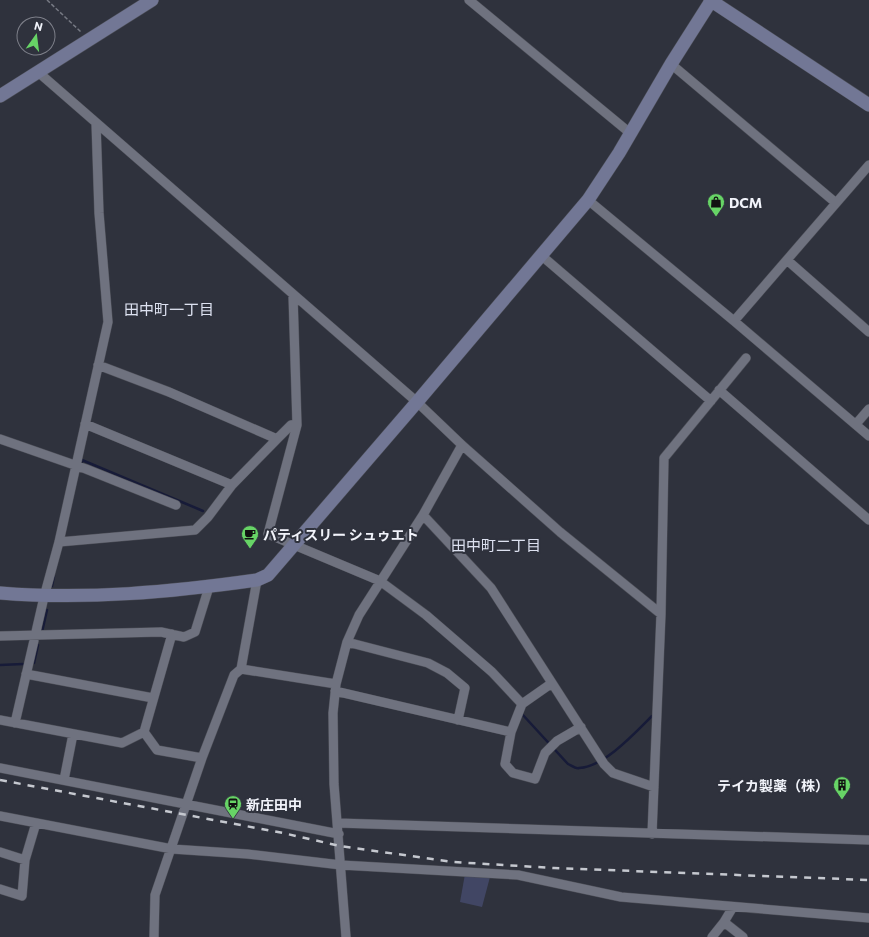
<svg xmlns="http://www.w3.org/2000/svg" width="869" height="937" font-family="Commissioner,'Noto Sans JP',sans-serif">
<style>
.green{fill:#414664}
.lines{fill:none;stroke-linecap:round;stroke-linejoin:round}
.stream{stroke:#171b38;stroke-width:2.5}
.street-casing{stroke:#4c4e57;stroke-width:10}
.secondary-casing{stroke:#4c4e57;stroke-width:14}
.path{stroke:#767983;stroke-width:1.5;stroke-dasharray:4 2;stroke-linecap:butt}
.street{stroke:#6f727f;stroke-width:9}
.secondary{stroke:#727795;stroke-width:13}
.rail{stroke:#c5c8cf;stroke-width:2.5;stroke-dasharray:7 7;stroke-linecap:butt}
.labels{text-anchor:middle;dominant-baseline:central;stroke-width:4;stroke-linejoin:round;paint-order:stroke}
.poi-label{font-size:14px;font-weight:bold;fill:#f1f3fa;stroke:#2f323d;text-anchor:start}
.neighbourhood-label{font-size:15px;fill:#dde1f0;stroke:#2f323d}
</style>
<rect width="100%" height="100%" fill="#2f323d"/>
<path class="green" d="M465,874L490,877L482,907L460,902Z"/>
<g class="lines">
<path class="stream" d="M81,463L82,460L203,511
M52,586L54,576
M42,632L47,610
M34,663L38,645
M0,665L23,664
M522,714L568,764C572,766 576,769 579,768C604,767 635,733 652,716"/>
<g class="street-casing">
<path id="street" d="M469,0L630,133
M671,64L836,203
M38,72L417,402L462,445L560,532L661,614L652,834
M588,200L734,321L869,436
M542,256L711,401
M787,260L869,332
M293,295L297,425L268,534L380,581L426,615L492,672L522,704
M734,321L869,165
M719,390L869,520
M85,424L232,485
M856,424L869,409
M0,439L86,469L176,505
M277,439L291,425L297,424
M423,515L491,588L604,764L613,773L654,787
M59,542L195,530L208,517L232,485L277,439L169,392L98,365
M661,614L664,458L746,358
M0,636L161,632L184,637L195,632L209,587
M347,642L428,663L447,673L465,688L458,720
M241,669L336,684
M26,674L153,698
M552,683L522,704L511,732L505,764L513,773L535,779L545,753L557,741L581,727
M335,691L511,732
M0,720L122,743L144,732L172,634
M15,723L44,597L59,542L108,322L99,213L96,123
M144,732L157,750L202,758
M0,768L339,834
M64,780L73,734
M0,816L172,849L247,854L341,865L518,875L621,897L869,918
M338,823L869,840
M0,852L25,860
M0,889L22,896L25,860L36,823
M724,922L743,937
M154,937L155,895L202,758L234,675L241,669L257,580
M346,937L334,784L333,713L336,684L347,642L359,615L423,515L462,445
M712,937L724,922L733,907"/>
</g>
<g class="secondary-casing">
<path id="secondary" d="M710,0L869,105
M0,96L152,0
M0,593C86,600 172,592 257,580L268,575L417,402L588,200L619,153L671,64L711,1"/>
</g>
<path class="path" d="M47,0L81,32"/>
<use href="#street" class="street"/>
<use href="#secondary" class="secondary"/>
<path class="rail" d="M0,780L283,833L340,846L453,862L554,868L869,880"/>
</g>
<defs>
<g id="shop-pin" transform="scale(0.9)"><path d="M0 17L-7.5 6A9.5 9.5 0 1 1 7.5 6Z" fill="#67d466" stroke="#2f323d"/><path d="M-5-2.5h2.3a2.7 3.5 0 0 1 5.4 0H5L5.5 6h-11ZM-1.5-2.5h3a1.5 2.3 0 0 0-3 0Z" fill="#111"/></g>
<g id="cafe-pin" transform="scale(0.9)"><path d="M0 17L-7.5 6A9.5 9.5 0 1 1 7.5 6Z" fill="#67d466" stroke="#2f323d"/><path d="M-5.5-4.5H6V0H3Q3 3.5 0 3.5H-2.5Q-5.5 3.5-5.5 0ZM3-3.2v2h1.7v-2ZM-6 4.5H4V6H-6Z" fill="#111"/></g>
<g id="building-pin" transform="scale(0.9)"><path d="M0 17L-7.5 6A9.5 9.5 0 1 1 7.5 6Z" fill="#67d466" stroke="#2f323d"/><path d="M-4-6H4V6H1V3H-1V6H-4ZM-2.5-4.3h1.7v1.8h-1.7ZM.8-4.3h1.7v1.8H.8ZM-2.5-1h1.7V.8h-1.7ZM.8-1h1.7V.8H.8Z" fill="#111"/></g>
<g id="station-pin" transform="scale(0.9)"><path d="M0 17L-7.5 6A9.5 9.5 0 1 1 7.5 6Z" fill="#67d466" stroke="#2f323d"/><path d="M-3-6H3Q5-6 5-4V2Q5 4 3 4L4.5 6H3L1.5 4h-3L-3 6H-4.5L-3 4Q-5 4-5 2V-4Q-5-6-3-6ZM-3.5-4v3h7v-3ZM-3.5 1v1.5H-2V1ZM2 1v1.5H3.5V1Z" fill="#111"/></g>
</defs>
<g fill-rule="evenodd">
<use href="#shop-pin" x="716" y="202"/>
<use href="#cafe-pin" x="250" y="534"/>
<use href="#building-pin" x="842" y="785"/>
<use href="#station-pin" x="233" y="804"/>
</g>
<g class="labels">
<g class="poi-label">
<text x="729" y="202">DCM</text>
<text x="263" y="534">パティスリー シュゥエト</text>
<text x="829" y="785" text-anchor="end">テイカ製薬（株）</text>
<text x="246" y="804">新庄田中</text>
</g>
<g class="neighbourhood-label">
<text x="169" y="309">田中町一丁目</text>
<text x="496" y="545">田中町二丁目</text>
</g>
</g>
<g transform="translate(36 36) rotate(14)"><circle r="19" fill="#2f323d" stroke="#7d7f89"/>
<path d="M0-3L7 15L0 10L-7 15Z" fill="#67d466"/>
<text y="-6" font-size="11" font-weight="bold" text-anchor="middle" fill="#f1f3fa">N</text>
</g>
</svg>
